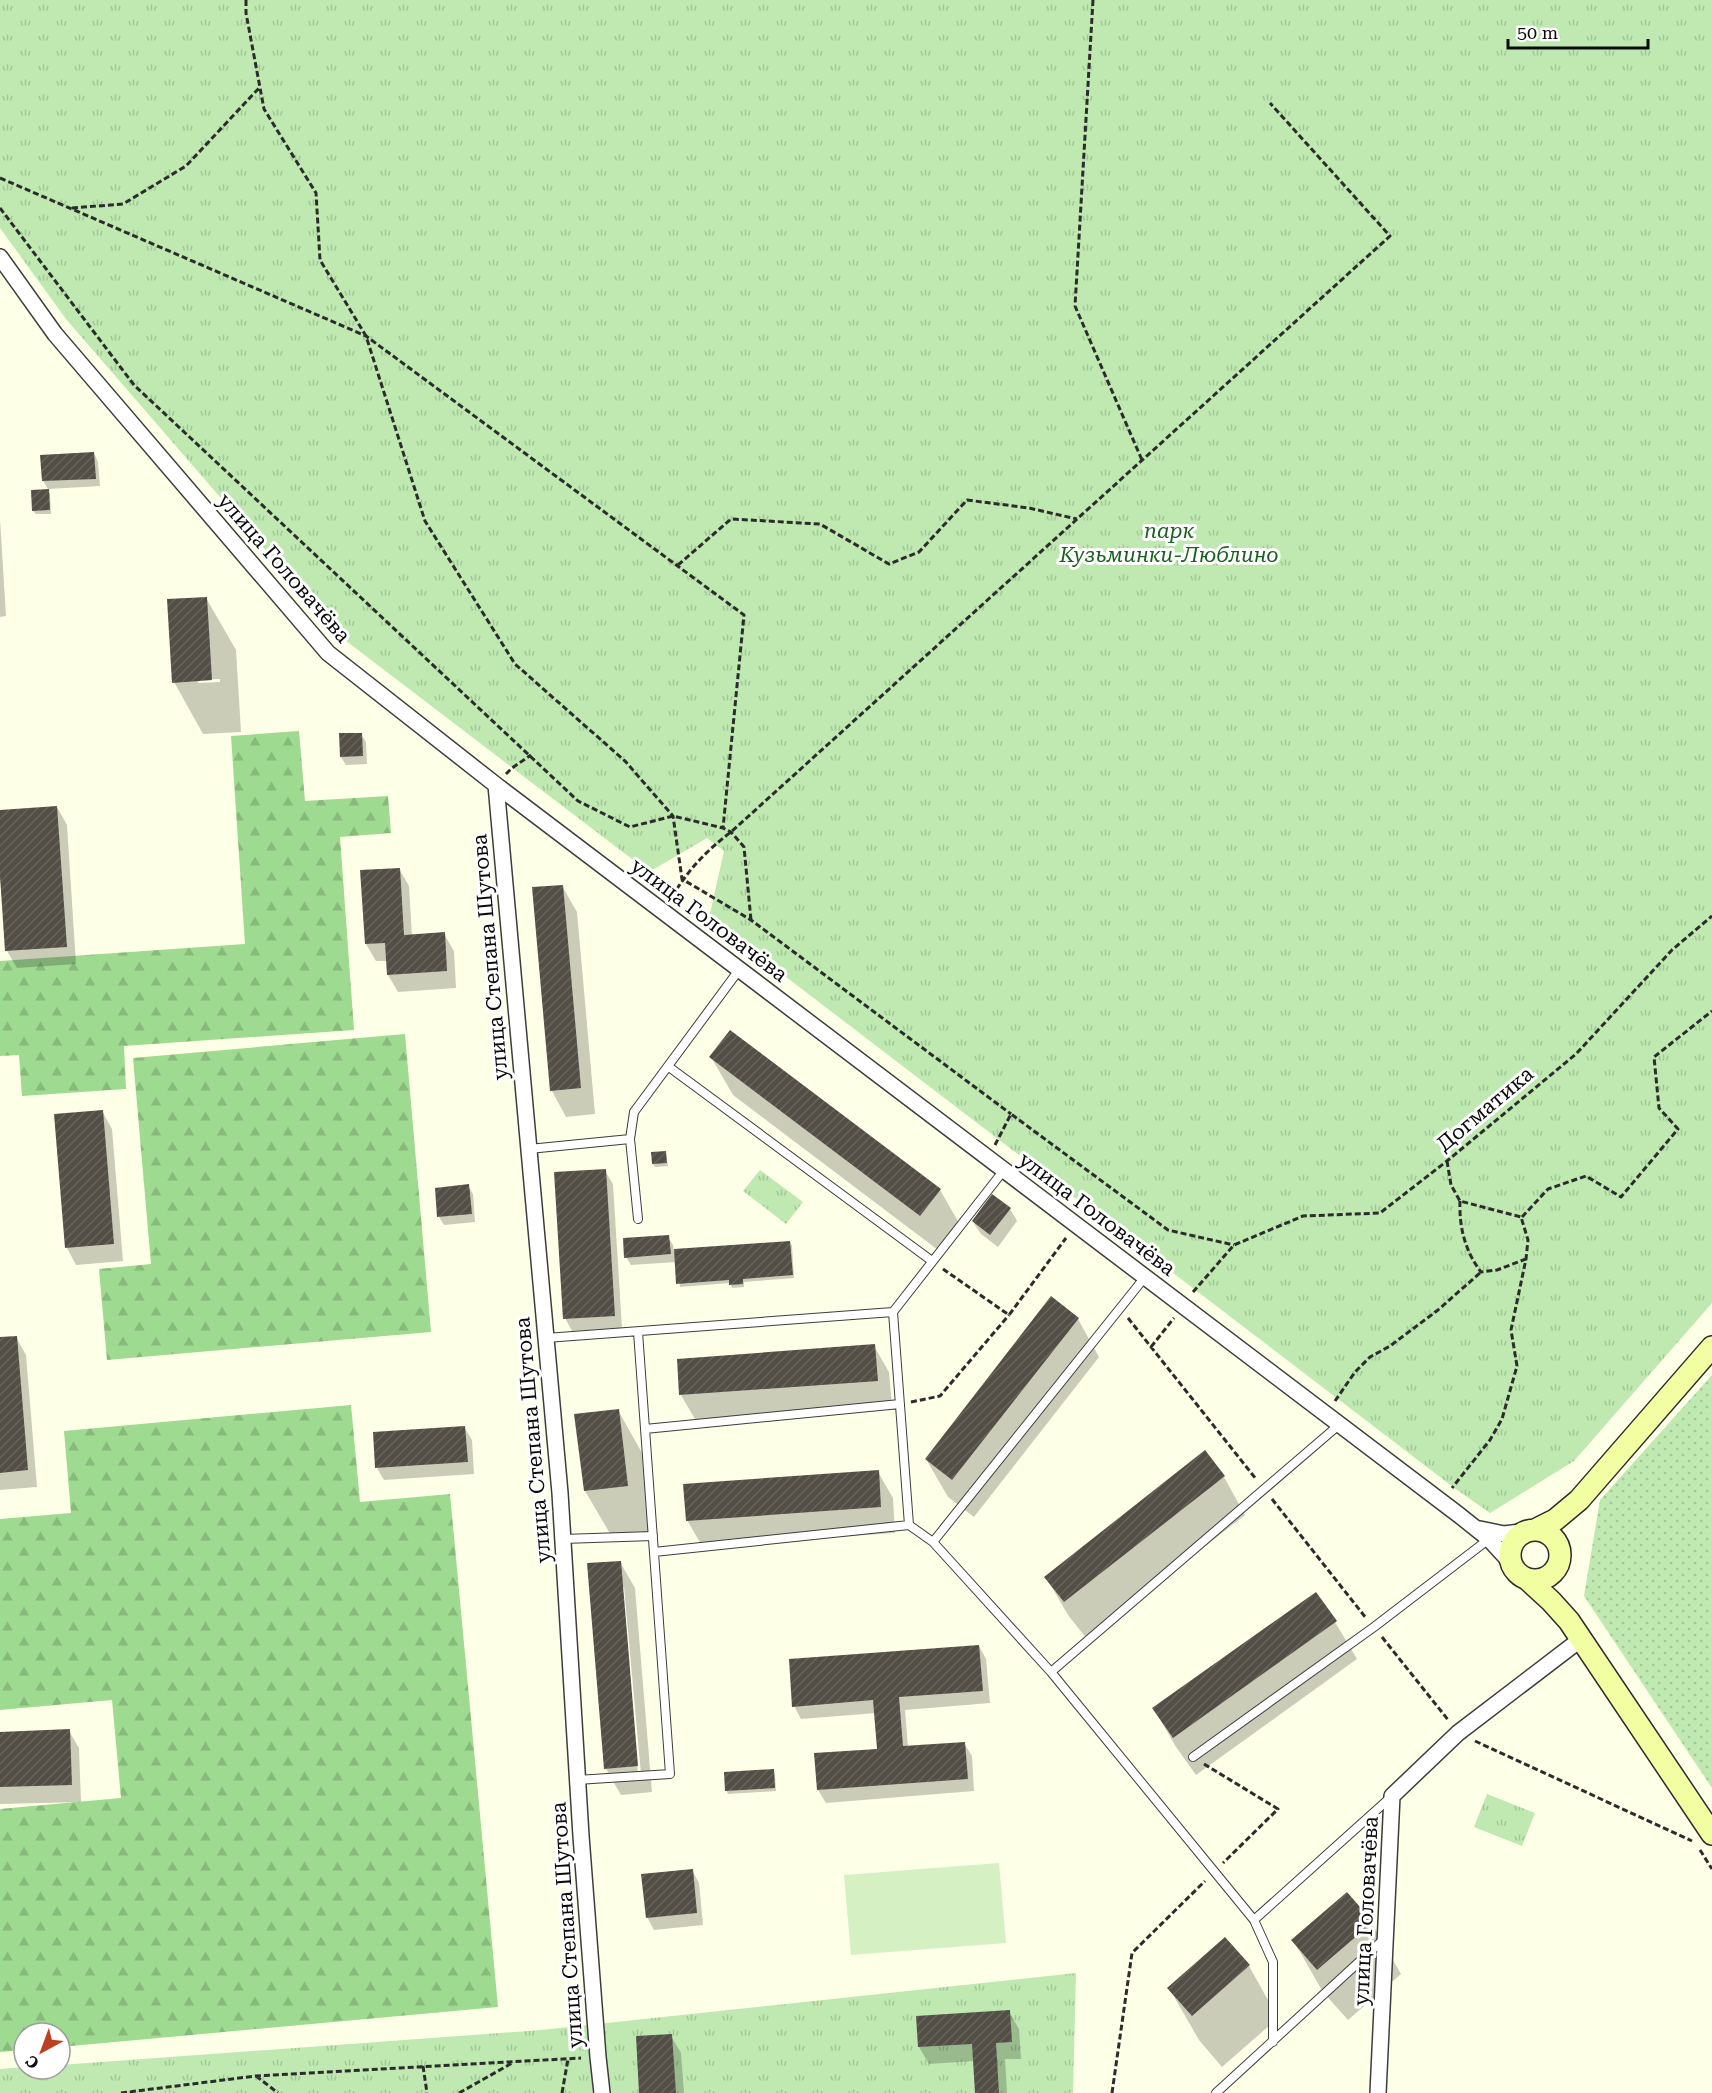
<svg xmlns="http://www.w3.org/2000/svg" width="1712" height="2093" font-family="'Roboto Serif',serif">
<style>
.grass{fill:url(#grass-dots)}
.forest{fill:url(#forest-firs)}
.park{fill:url(#park-tufts)}
.pitch{fill:#d5f0c3}
.shadow{fill:#0003;fill-rule:evenodd}
.building{fill:url(#building-hatch)}
.lines{fill:none;stroke-linecap:round;stroke-linejoin:round}
.lane-casing{stroke:#3d3d3d;stroke-width:10}
.street-casing{stroke:#3d3d3d;stroke-width:18}
.secondary-casing{stroke:#2c2c2c;stroke-width:24}
.path{stroke:#2c2c2c;stroke-width:3;stroke-dasharray:6 3;stroke-linecap:butt}
.lane{stroke:#fff;stroke-width:8}
.street{stroke:#fff;stroke-width:15}
.secondary{stroke:#f1ffa2;stroke-width:21}
.labels{text-anchor:middle;dominant-baseline:central;stroke-width:6;stroke-linejoin:round;paint-order:stroke}
.park-label{font-size:21px;font-style:italic;fill:#1a621e;stroke:#fff}
.street-label{font-size:21px;fill:#0a0a0a;stroke:#fff}
</style>
<defs>
<pattern id="grass-dots" width="8" height="8" patternUnits="userSpaceOnUse" patternTransform="scale(1.5)"><rect width="8" height="8" fill="#bfe9b1"/><path d="M2 2h.1M6 6h.1" fill="none" stroke="#a3c697" stroke-width="1.8" stroke-linecap="round"/></pattern>
<pattern id="forest-firs" width="22" height="20" patternUnits="userSpaceOnUse" patternTransform="scale(1.5)"><rect width="22" height="20" fill="#9eda90"/><path d="M5 1l3.5 6h-7zM16 11l3.5 6h-7z" fill="#87ba7b"/></pattern>
<pattern id="park-tufts" width="24" height="20" patternUnits="userSpaceOnUse" patternTransform="scale(1.5)"><rect width="24" height="20" fill="#bfe9b1"/><path d="M3 7l-1-3M5 7V3M7 7l1-3M15 17l-1-3M17 17v-4M19 17l1-3" fill="none" stroke="#a3c697"/></pattern>
<pattern id="building-hatch" width="6" height="6" patternUnits="userSpaceOnUse" patternTransform="scale(1.5)"><rect width="6" height="6" fill="#534f46"/><path d="M-1 1l2-2M0 6l6-6M5 7l2-2" fill="none" stroke="#67645c"/></pattern>
</defs>
<rect width="100%" height="100%" fill="#fdffe7"/>
<path class="grass" d="M1712,1375V1788L1584,1596L1600,1500Z"/>
<path class="forest" d="M299,731L305,801L388,796L391,833L340,837L354,1030L124,1046L126,1089L22,1096L19,1055L0,1056V961L245,944L231,736Z
M405,1034L431,1332L107,1360L99,1269L151,1264L133,1058Z
M351,1405L360,1502L450,1494L498,2007L60,2047V2033H24V2050L0,2052V1809L121,1798L112,1700L0,1710V1519L71,1513L64,1431Z"/>
<path class="park" d="M0,0H1712V1303L1574,1461L1490,1513L1453,1487L709,918L724,851L707,838L649,872L341,637L66,319L0,228Z
M760,1170L803,1202L786,1224L743,1191Z
M1487,1794L1535,1813L1522,1846L1474,1827Z
M1076,1973L1073,2093H0V2069L24,2067V2069H60V2065L541,2030Z"/>
<path class="pitch" d="M999,1863L1006,1943L851,1955L844,1875Z"/>
<path class="shadow" d="M94,453L98,462L100,486L48,489L43,481L42,456Z
M48,491L50,494L51,514H36L33,511Z
M0,519L6,616L0,617Z
M206,598L236,650L241,732L203,734L174,682ZM220,679V682L198,683V680Z
M361,734L366,742L367,764L346,765L341,757Z
M57,807L67,825L76,964L17,968L7,951L2,883H0V811Z
M399,869L409,886L412,936L444,934L454,951L456,988L398,992L388,975L387,961H376L366,944L362,871Z
M562,886L577,912L595,1114L566,1117L552,1091Z
M711,1057L940,1190L962,1228L942,1253L733,1095Z
M102,1111L112,1129L123,1261L76,1265L67,1248L55,1115Z
M665,1152L668,1166L655,1167L653,1164Z
M605,1171L613,1184L622,1328L572,1331L565,1318Z
M468,1186L473,1194L475,1222L444,1225L439,1217Z
M1010,1209L1017,1221L998,1247L981,1234L973,1222Z
M668,1237L673,1245L674,1251L790,1242L792,1246L794,1278L744,1282V1287L732,1288L730,1283L680,1287L676,1262L631,1265L626,1257Z
M1078,1319L1099,1357L974,1517L948,1497L926,1459Z
M16,1337L26,1355L37,1487L0,1490V1339Z
M874,1346L889,1372L892,1406L696,1421L681,1395Z
M618,1410L647,1462L656,1537L615,1542L585,1491Z
M464,1427L472,1440L474,1474L384,1480L377,1468Z
M878,1472L893,1498L895,1533L702,1546L687,1520Z
M1224,1477L1245,1515L1087,1639L1068,1615L1046,1577Z
M620,1562L635,1588L652,1792L621,1795L606,1769ZM621,1587H624L641,1774H638Z
M1335,1622L1357,1659L1196,1775L1176,1747L1154,1709Z
M979,1646L986,1659L990,1703L905,1710L908,1747L964,1743L972,1756L974,1791L826,1803L818,1790L816,1755L879,1750L876,1713L801,1719L794,1706Z
M69,1731L79,1748L81,1802L0,1804V1733Z
M773,1771L775,1774L776,1791L728,1794L726,1790Z
M692,1870L699,1883L703,1925L654,1930L647,1917Z
M1371,1922L1401,1974L1348,2020L1323,1992L1293,1940Z
M1249,1966L1278,2018L1222,2067L1199,2040L1169,1988Z
M1009,2012L1019,2029L1021,2059H1005L1007,2093H977L974,2061L929,2064L919,2047Z
M671,2036L681,2053L684,2093H641Z"/>
<path class="building" d="M94,452L96,479L42,481L40,455Z
M49,489L50,510L32,511L31,490Z
M207,597L212,680L172,683L167,599Z
M339,733H362L363,756L340,757Z
M57,806L67,947L5,951L0,876V810Z
M400,868L404,935L445,932L447,971L387,975L385,943L365,944L360,870Z
M563,885L581,1088L550,1091L532,887Z
M730,1030L941,1189L920,1216L709,1057Z
M103,1110L114,1244L65,1248L54,1114Z
M666,1151L667,1163L652,1164L651,1152Z
M606,1169L615,1316L563,1319L554,1172Z
M469,1184L472,1214L437,1217L435,1188Z
M992,1194L1011,1208L990,1235L972,1221Z
M669,1235L671,1254L624,1258L623,1238Z
M790,1241L793,1275L743,1279V1284L729,1285V1280L676,1284L674,1249Z
M1051,1296L1079,1318L952,1480L925,1459Z
M17,1336L28,1470L0,1473V1337Z
M875,1344L878,1381L679,1395L677,1359Z
M619,1409L628,1486L584,1491L574,1414Z
M465,1426L468,1462L375,1468L373,1432Z
M1205,1450L1225,1476L1064,1602L1044,1577Z
M879,1470L881,1507L686,1521L683,1484Z
M621,1561L638,1766L604,1769L587,1563Z
M1316,1592L1337,1621L1173,1738L1152,1708Z
M979,1645L983,1691L899,1697L903,1746L965,1742L968,1779L817,1790L814,1753L877,1749L873,1700L792,1707L789,1659Z
M70,1729L72,1785L0,1787V1732Z
M774,1769L775,1788L725,1791L724,1772Z
M693,1869L697,1913L646,1918L641,1874Z
M1347,1892L1373,1922L1317,1970L1291,1940Z
M1225,1937L1250,1965L1192,2016L1167,1988Z
M1010,2010L1012,2042L996,2043L999,2093H975L972,2044L918,2047L916,2016Z
M672,2034L676,2093H639L636,2036Z"/>
<g class="lines">
<g class="lane-casing">
<path id="lane" d="M669,1067L932,1261
M529,1149L630,1139
M638,1219L630,1139L634,1112L739,970
M893,1312L909,1525
M546,1338L893,1312L1004,1170
M645,1429L900,1404
M563,1539L653,1536
M933,1542L1145,1277
M654,1552L909,1525L933,1542L1051,1672L1254,1920L1273,1962V2042
M1051,1672L1340,1424
M1193,1757L1374,1627L1489,1539
M577,1780L670,1774L638,1332
M1254,1920L1391,1797
M1216,2093L1383,1940"/>
</g>
<g class="street-casing">
<path id="street" d="M0,257L55,334L328,653L496,785L1459,1515L1489,1539L1511,1563
M496,785L560,1493L581,1836L598,2057L602,2093
M1480,1529L1504,1534L1528,1531
M1378,2093L1392,1796L1458,1733L1581,1639"/>
</g>
<g class="secondary-casing">
<path id="secondary" d="M1510 1555a25 25 0 1 1 50 0a25 25 0 1 1-50 0Z
M1535,1530L1555,1520L1579,1500L1712,1347
M1527,1579L1551,1601L1569,1621L1712,1834"/>
</g>
<path class="path" d="M246,0V13L264,109L316,193L320,260L366,336L425,521L515,664L625,761L673,816L682,879L751,920L1011,1114
M1093,0L1075,306L1142,460
M0,178L366,336L744,615L723,828
M0,208L134,385L578,801L630,827L673,816L723,828L731,832L744,847L751,920
M72,208L123,204L186,166L260,87
M678,565L731,519L820,524L889,564L919,552L967,500L1029,508L1077,519
M506,774L512,768L531,755
M672,897C687,871 707,850 731,832L1390,236L1270,103
M995,1145L1011,1114L1168,1230L1234,1245
M1447,1161L1451,1185L1460,1201L1521,1217L1528,1240L1526,1259L1511,1330L1517,1366L1502,1419L1490,1440L1452,1488
M1460,1201C1459,1227 1465,1251 1481,1272L1497,1270L1526,1259
M1522,1217L1548,1189L1586,1176L1621,1197L1678,1129L1659,1108L1654,1057L1712,1011
M943,1269L1009,1315L1066,1238
M1193,1292L1234,1245L1303,1216L1380,1213L1447,1161L1576,1054L1672,950L1712,916
M1128,1318L1256,1479
M1151,1347L1174,1318
M1335,1401L1355,1372L1370,1357L1390,1346L1438,1310L1481,1272
M911,1402L940,1396L1009,1315
M1272,1499L1366,1618
M1382,1637L1449,1721
M1475,1741L1692,1841
M1204,1764L1278,1809L1223,1863
M1700,1850L1712,1869
M423,2066L427,2093
M256,2076L278,2093
M121,2093L255,2076L581,2058
M459,2093L514,2062
M562,2093L568,2059
M1112,2093L1132,1953L1205,1881"/>
<use href="#lane" class="lane"/>
<use href="#street" class="street"/>
<use href="#secondary" class="secondary"/>
</g>
<g class="labels">
<g class="park-label">
<text x="1169" y="531">парк<tspan x="1169" dy="24">Кузьминки-Люблино</tspan></text>
</g>
<g class="street-label">
<text transform="translate(284 568) rotate(49)">улица Головачёва</text>
<text transform="translate(709 920) rotate(37)">улица Головачёва</text>
<text transform="translate(490 957) rotate(-95)">улица Степана Шутова</text>
<text transform="translate(1485 1109) rotate(-40)">Догматика</text>
<text transform="translate(1097 1214) rotate(37)">улица Головачёва</text>
<text transform="translate(533 1440) rotate(-95)">улица Степана Шутова</text>
<text transform="translate(1366 1911) rotate(-87)">улица Головачёва</text>
<text transform="translate(567 1925) rotate(-94)">улица Степана Шутова</text>
</g>
</g>
<g transform="translate(42 2051) rotate(221)"><circle r="28" fill="#ffffff" stroke="#9d9d9d" stroke-width="1.5"/>
<path d="M0-4.5L10 22L0 15L-10 22Z" fill="#bd4120"/>
<text y="-9" font-size="16" font-weight="bold" text-anchor="middle" fill="#0a0a0a">С</text>
</g>
<path d="M1508 39v9h140v-9" fill="none" stroke="#0a0a0a" stroke-width="3"/>
<text x="1517" y="39" font-size="18" fill="#0a0a0a" stroke="#ffffff" stroke-width="4.5" paint-order="stroke">50 m</text>
</svg>
